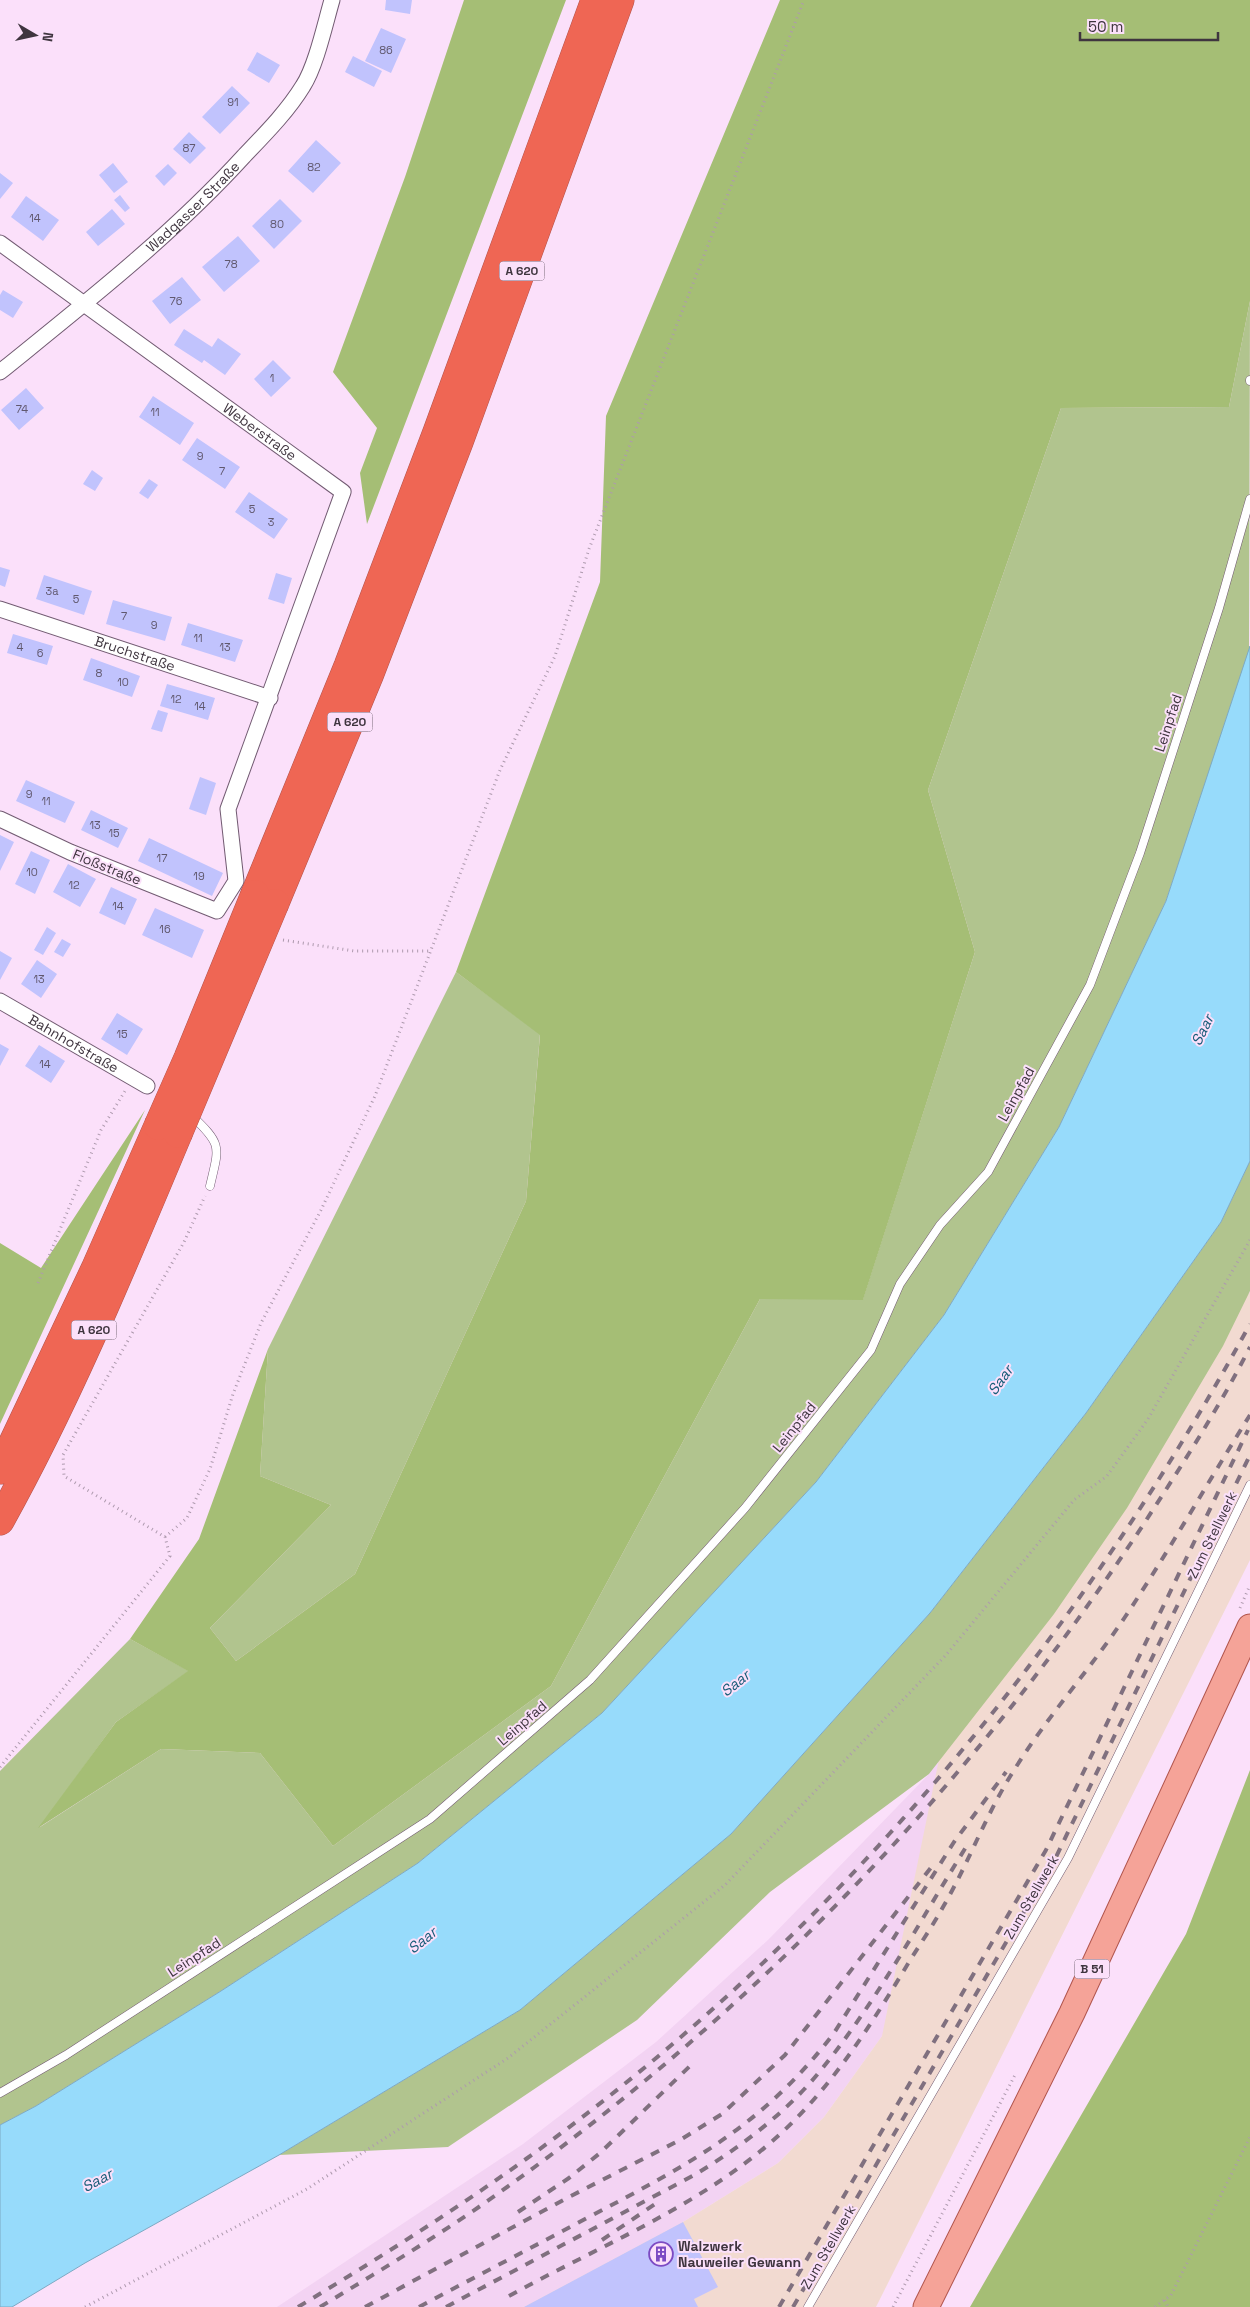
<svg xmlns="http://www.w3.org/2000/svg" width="1250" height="2307" font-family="'Space Grotesk',sans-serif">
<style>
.built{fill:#f3d3f3}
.industrial{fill:#f2dad1}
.green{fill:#b1c48e}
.forest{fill:#a5be75}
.water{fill:#97dbfb;stroke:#7da9c3}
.building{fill:#c1c3fd}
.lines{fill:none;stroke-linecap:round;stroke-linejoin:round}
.lane-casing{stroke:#725b72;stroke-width:9}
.street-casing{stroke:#725b72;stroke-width:17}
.primary-casing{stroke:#b1554d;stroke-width:27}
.highway-casing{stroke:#b1554d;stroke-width:29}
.path{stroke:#ae9aae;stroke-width:3;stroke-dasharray:1 4;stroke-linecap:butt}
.lane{stroke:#fff;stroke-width:8}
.street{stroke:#fff;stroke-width:15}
.primary{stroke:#f5a398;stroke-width:25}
.highway{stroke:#ef6654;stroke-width:28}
.rail{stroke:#80707f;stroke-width:4;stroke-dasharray:9 9;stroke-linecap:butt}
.highway-bridge-casing{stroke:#b1554d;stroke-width:29;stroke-linecap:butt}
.highway-bridge{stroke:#ef6654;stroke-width:28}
.labels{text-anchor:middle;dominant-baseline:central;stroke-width:4;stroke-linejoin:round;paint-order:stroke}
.number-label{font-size:11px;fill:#60586e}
.shield{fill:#fbe0fa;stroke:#776877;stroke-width:1}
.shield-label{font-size:12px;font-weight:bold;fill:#3f353f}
.street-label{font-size:14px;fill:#3f353f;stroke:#fbe0fa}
.poi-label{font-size:14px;font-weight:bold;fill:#3f353f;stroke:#fbe0fa;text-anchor:start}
.water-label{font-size:15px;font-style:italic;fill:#175c78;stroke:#fbe0fa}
</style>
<rect width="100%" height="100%" fill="#fbe0fa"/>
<path class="built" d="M1250,1291V1452L882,2036L824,2117L778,2163L683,2222L524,2307H277L523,2144L656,2042L769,1939L929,1774L1054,1614L1223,1346Z"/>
<path class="industrial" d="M1250,1292V1560L876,2307H524L683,2222L778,2163L824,2117L882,2036L971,1604Z"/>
<path class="green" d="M1250,301L1249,655L1166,901L1059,1127L944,1315L816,1482L602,1713L418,1863L221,1991L36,2106L0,2125V1771L130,1639L189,1671L116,1722L40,1827L161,1749L260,1753L333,1846L551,1686L760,1299H863L975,952L928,790L1061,408L1229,407Z
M456,972L540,1034L526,1201L355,1574L236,1661L210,1628L331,1505L260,1476L268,1349Z
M1250,1161V1291L1223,1346L1127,1508L1054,1614L929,1774L770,1892L637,2020L448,2147L279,2155L520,2010L731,1834L930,1613L1086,1413L1221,1222Z"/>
<path class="forest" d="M464,0H566L367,524L360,473L377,428L333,372L405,177Z
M780,0H1250V301L1229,407L1061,408L928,790L975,952L863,1300L760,1299L551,1686L333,1846L260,1753L161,1749L38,1828L116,1722L188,1671L130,1639L199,1539L268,1349L260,1476L331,1505L210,1628L236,1661L355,1574L526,1201L540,1035L456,972L600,582L606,416Z
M145,1110L0,1424V1243L41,1268Z
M1250,1770V2307H970L1186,1934Z"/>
<path class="water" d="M1250,646V1161L1221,1222L1086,1413L930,1613L731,1834L520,2010L279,2155L85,2263L12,2307H0V2125L36,2106L221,1991L418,1863L602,1713L816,1482L944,1315L1059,1127L1166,901Z"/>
<path class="building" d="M386,0H412L410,14L385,10Z
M381,28L406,39L391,73L365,61Z
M257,52L280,65L269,83L247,70Z
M353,56L382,71L374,87L345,72Z
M232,86L250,103L220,134L202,117Z
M189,132L206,148L190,164L173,149Z
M316,140L341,163L313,193L288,171Z
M113,163L128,182L114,193L99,175Z
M168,164L177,173L164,186L155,176Z
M0,173L13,183L0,199Z
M120,195L130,208L125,212L114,200Z
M26,196L59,220L43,241L11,217Z
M280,199L302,221L274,249L252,226Z
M112,209L125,224L98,246L86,232Z
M238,236L260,261L224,292L202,267Z
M182,277L201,300L170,324L152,301Z
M3,290L23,302L13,318L0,310V295Z
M184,329L212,347L218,338L241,354L225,375L204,360L202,363L174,345Z
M273,360L291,378L271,397L254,379Z
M26,388L44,408L19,430L1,410Z
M153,396L194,423L180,445L139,417Z
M197,438L240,467L225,489L182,460Z
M92,470L103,478L95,491L83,484Z
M149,479L158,485L148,499L139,493Z
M249,492L288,519L274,539L235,512Z
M0,567L10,570L5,587L0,585Z
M276,573L292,578L284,604L268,599Z
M44,575L92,591L84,615L36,599Z
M113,600L172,617L165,641L106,624Z
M188,623L243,640L235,662L181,645Z
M13,634L53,646L47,665L7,653Z
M91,658L140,676L132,697L83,680Z
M167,684L215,698L208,720L160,706Z
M158,710L168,713L162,732L151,729Z
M200,777L216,783L206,815L189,809Z
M26,780L75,802L65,823L16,801Z
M91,810L128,828L118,848L81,830Z
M0,835L14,842L0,871Z
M149,838L223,873L212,896L138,861Z
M31,851L50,860L35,894L15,884Z
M68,864L96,879L80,907L53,892Z
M111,887L137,899L125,925L99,913Z
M155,908L204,930L192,958L142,935Z
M47,927L56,933L43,955L34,950Z
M62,939L71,944L63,957L54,952Z
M0,951L12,958L0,980Z
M37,960L57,974L41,998L21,984Z
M117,1013L143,1029L127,1055L101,1039Z
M0,1044L9,1049L0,1066Z
M39,1045L65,1061L51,1083L25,1066Z
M683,2222L718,2287L694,2299L698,2307H524Z"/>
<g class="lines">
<g class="lane-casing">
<path id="lane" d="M1250,380V381
M192,1116C223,1145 219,1147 210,1186
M0,2093L66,2055L430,1819L590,1680L745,1508L871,1350L900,1284L940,1225L988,1172L1090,985L1140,853L1219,608L1250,499
M808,2307L1068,1858L1250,1485"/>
</g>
<g class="street-casing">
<g id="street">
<path id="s1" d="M0,243L343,492L228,809L236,881L217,911L70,852L0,819"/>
<path id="s2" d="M0,372C84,304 171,236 244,156C265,134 287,112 303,86C316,66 325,24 332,0"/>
<path id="s3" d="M0,609L270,698"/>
<path id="s4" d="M0,1001L147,1086"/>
</g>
</g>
<g class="primary-casing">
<path id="primary" d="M926,2307L1072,2013L1250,1627"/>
</g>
<g class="highway-casing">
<path id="highway" d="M255,894L348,666L437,432L595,0
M275,903L369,676L459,442L620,0
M0,1470L95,1269L158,1126
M0,1521C69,1397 123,1265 178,1134"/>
</g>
<path class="path" d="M283,940L354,951H430
M38,1283L101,1130L125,1091
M165,1537L187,1518L210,1469L233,1394L261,1323L321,1210L375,1096L500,770L555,656L589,549L804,0
M1240,1608L1250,1585
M0,1767L170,1556L165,1537L64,1476L63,1455L184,1242L205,1196
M1165,2300L1168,2307
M85,2307L307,2189L508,2058L725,1885L946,1655L1074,1500L1107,1476L1148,1419L1250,1240
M893,2307L1015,2075
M1155,2307L1171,2295L1250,2137"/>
<use href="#lane" class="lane"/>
<use href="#street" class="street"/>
<use href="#primary" class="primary"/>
<use href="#highway" class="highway"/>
<path class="rail" d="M518,2212L569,2178L600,2153L690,2066
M602,2240L658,2202
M509,2296C599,2246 701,2206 778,2136C831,2088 869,2028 906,1967C918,1947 932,1927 943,1907C968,1864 985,1817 1011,1775C1045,1719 1089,1671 1125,1617C1169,1551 1208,1482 1250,1415
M298,2307C376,2260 452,2212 526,2159C829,1941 1072,1651 1250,1324
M320,2307C376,2273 433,2239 486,2202C747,2019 970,1788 1145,1522C1182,1465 1219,1408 1250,1347
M365,2307L567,2198L680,2140L722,2114L785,2055L933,1865
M419,2307C475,2277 531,2248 587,2218C688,2165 763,2126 834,2033L954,1842L1006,1772
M446,2307L696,2174C742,2146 787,2112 821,2070C877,2001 920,1921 966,1847
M779,2307L1046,1850L1248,1430
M793,2307L1056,1857L1250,1455"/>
<g class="highway-bridge-casing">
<path id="highway-bridge" d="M158,1126L188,1058L255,894
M178,1134L275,903"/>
</g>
<use href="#highway-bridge" class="highway-bridge"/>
</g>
<defs>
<g id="building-ring" transform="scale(1.25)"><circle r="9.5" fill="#fbe0fa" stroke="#7c4bc3" stroke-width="1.5"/><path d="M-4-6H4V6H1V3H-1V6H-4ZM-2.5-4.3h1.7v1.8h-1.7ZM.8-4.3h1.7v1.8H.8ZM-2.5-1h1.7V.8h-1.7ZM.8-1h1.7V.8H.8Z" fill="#7c4bc3"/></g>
</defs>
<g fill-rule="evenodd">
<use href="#building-ring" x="661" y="2254"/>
</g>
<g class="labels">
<g class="number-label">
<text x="386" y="50">86</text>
<text x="233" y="102">91</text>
<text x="189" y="148">87</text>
<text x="314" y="167">82</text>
<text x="35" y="218">14</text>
<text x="277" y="224">80</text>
<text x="231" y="264">78</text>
<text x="176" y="301">76</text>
<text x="272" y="378">1</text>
<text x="22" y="409">74</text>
<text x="155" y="412">11</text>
<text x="200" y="456">9</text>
<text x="222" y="471">7</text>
<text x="252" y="509">5</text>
<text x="271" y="522">3</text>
<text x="52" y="591">3a</text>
<text x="76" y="599">5</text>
<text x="124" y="616">7</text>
<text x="154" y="625">9</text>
<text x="198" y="638">11</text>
<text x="20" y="647">4</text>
<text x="225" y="647">13</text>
<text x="40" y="653">6</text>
<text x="99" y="673">8</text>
<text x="123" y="682">10</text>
<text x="176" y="699">12</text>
<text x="200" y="706">14</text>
<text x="29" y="794">9</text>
<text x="46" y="801">11</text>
<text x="95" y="825">13</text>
<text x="114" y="833">15</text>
<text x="162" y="858">17</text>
<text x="32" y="872">10</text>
<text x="199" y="876">19</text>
<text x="74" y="885">12</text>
<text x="118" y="906">14</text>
<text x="165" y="929">16</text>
<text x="39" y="979">13</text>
<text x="122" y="1034">15</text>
<text x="45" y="1064">14</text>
</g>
<g class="shield">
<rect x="499.5" y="261.5" width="45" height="19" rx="4"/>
<rect x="327.5" y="712.5" width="45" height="19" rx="4"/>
<rect x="71.5" y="1320.5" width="45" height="19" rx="4"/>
<rect x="1074.5" y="1959.5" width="35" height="19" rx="4"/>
</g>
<g class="shield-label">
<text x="522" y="271">A 620</text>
<text x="350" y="722">A 620</text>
<text x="94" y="1330">A 620</text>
<text x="1092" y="1969">B 51</text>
</g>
<g class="street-label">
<text stroke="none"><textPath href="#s2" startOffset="254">Wadgasser Straße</textPath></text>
<text stroke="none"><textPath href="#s1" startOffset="321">Weberstraße</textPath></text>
<text stroke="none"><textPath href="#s3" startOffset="142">Bruchstraße</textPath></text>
<text transform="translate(1168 723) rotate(-72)">Leinpfad</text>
<text transform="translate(107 867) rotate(22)">Floßstraße</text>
<text stroke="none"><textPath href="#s4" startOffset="85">Bahnhofstraße</textPath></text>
<text transform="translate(1016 1094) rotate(-61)">Leinpfad</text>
<text transform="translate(794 1427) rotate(-51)">Leinpfad</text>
<text transform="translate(1212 1535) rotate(-64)">Zum Stellwerk</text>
<text transform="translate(522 1723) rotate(-41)">Leinpfad</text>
<text transform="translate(1031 1897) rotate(-60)">Zum Stellwerk</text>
<text transform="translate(194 1957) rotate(-33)">Leinpfad</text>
<text transform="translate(828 2247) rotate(-60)">Zum Stellwerk</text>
</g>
<g class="poi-label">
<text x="678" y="2246">Walzwerk<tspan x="678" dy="16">Nauweiler Gewann</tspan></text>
</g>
<g class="water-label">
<text transform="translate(1202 1030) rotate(-64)">Saar</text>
<text transform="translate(1000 1380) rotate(-55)">Saar</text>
<text transform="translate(735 1683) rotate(-39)">Saar</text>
<text transform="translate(422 1940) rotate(-39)">Saar</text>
<text transform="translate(97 2180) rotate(-28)">Saar</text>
</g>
</g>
<g transform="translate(35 35) rotate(99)" stroke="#fbe0fa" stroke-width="4" paint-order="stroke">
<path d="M0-4L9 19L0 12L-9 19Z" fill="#3f353f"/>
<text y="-8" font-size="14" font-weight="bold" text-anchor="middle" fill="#3f353f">N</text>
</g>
<path d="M1080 32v8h138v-8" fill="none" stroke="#3f353f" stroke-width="2.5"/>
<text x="1088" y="32" font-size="15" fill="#3f353f" stroke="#fbe0fa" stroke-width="4" paint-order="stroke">50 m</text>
</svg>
